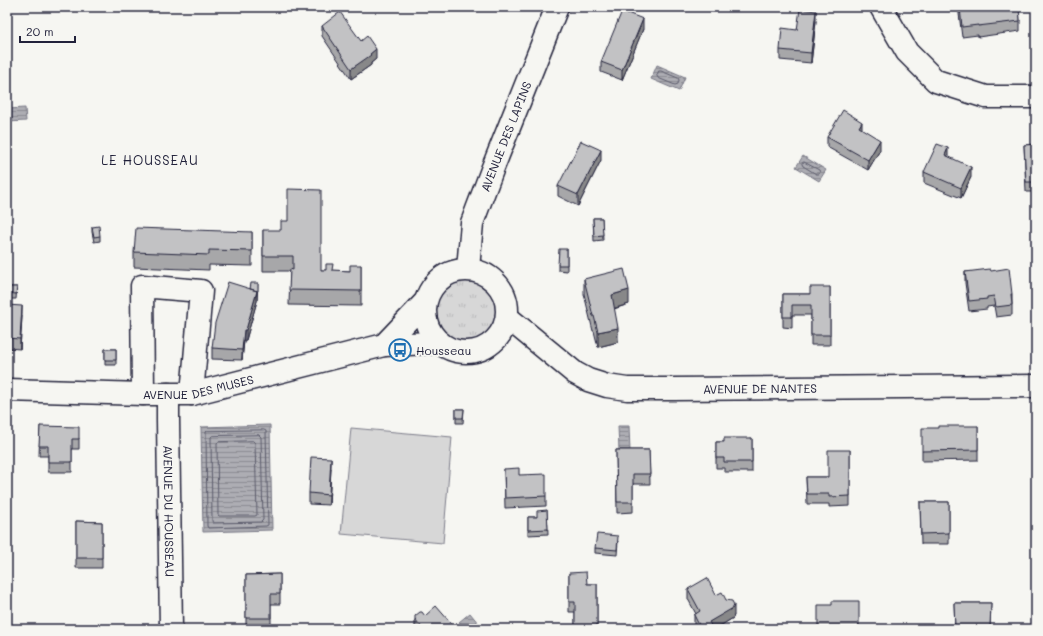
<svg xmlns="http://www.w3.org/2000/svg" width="1043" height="636" font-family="Mali,sans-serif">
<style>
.grass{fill:url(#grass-tufts);stroke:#7c7c89}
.pitch{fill:#d7d7d7;stroke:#7c7c89}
.water{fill:url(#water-rules);stroke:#757583}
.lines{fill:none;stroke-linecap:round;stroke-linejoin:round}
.shore{stroke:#5a5a6b;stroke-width:1}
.minor-casing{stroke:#22223b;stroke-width:25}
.minor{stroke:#f6f6f2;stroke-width:22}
.wall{fill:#a7a7a9;stroke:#22223b}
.shaded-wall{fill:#888889;stroke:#22223b}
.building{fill:#c2c2c4;stroke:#22223b}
.labels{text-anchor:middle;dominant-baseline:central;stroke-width:4;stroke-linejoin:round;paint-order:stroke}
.street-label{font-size:12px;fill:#22223b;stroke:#f6f6f2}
.poi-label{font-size:12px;fill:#22223b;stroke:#f6f6f2;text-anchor:start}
.neighbourhood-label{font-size:13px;letter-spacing:1px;fill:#22223b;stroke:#f6f6f2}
</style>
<defs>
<pattern id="grass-tufts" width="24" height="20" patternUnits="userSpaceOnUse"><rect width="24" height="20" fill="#d7d7d7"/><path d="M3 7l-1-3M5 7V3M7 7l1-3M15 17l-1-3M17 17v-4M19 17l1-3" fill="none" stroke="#b8b8b9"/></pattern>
<pattern id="water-rules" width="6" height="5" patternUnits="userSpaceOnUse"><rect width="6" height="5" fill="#adadb3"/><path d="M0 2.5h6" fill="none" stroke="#8c8c93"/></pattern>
</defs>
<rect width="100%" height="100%" fill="#f6f6f2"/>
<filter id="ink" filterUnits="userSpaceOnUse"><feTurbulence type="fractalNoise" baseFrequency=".025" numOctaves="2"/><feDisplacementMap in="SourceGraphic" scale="8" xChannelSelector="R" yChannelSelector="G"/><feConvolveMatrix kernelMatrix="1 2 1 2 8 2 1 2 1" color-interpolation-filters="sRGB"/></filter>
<g filter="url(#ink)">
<path class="grass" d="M431 311a35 35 0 1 1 70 0a35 35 0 1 1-70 0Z"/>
<path class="pitch" d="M351,428L452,437L443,543L341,534Z"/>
<path class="water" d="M657,65L685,77L679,91L651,79Z
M25,108L26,121L7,122V109Z
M803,156L826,170L819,181L796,167Z
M270,425L272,530L203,532L201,427Z
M618,426H629L630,451H619Z
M470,613L483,629H465L459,622Z"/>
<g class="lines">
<path class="shore" d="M659,71H661L678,78L679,80L678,84L675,85L658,78L657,76Z
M804,162L819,170L820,172L819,174H816L803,166L802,164Z
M264,430L266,431L268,525L266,526L208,528L207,526L206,432L207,431Z
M259,435L261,437L263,520L261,522L213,523L212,521L211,437L212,436Z
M253,441L255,443L257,515L255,516H219L218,515L217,443L218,442Z"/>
<g class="minor-casing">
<g id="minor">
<path d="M881,7L907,52L936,81L986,97H1036"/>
<path id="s1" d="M468,269L472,223L492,170L557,7"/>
<circle cx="466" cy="311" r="41"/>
<path id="s2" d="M507,317L575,373L588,380L607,386L627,389H673L1036,386"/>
<path d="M384,345L425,302"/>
<path id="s3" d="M7,390L143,394H192L384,345L431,343H440"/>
<path d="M143,394L142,286L201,291L192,394"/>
<path id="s4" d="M168,394V420L171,629"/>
</g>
</g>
<use href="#minor" class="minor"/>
</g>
<path class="wall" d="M959,7H1019L1020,21V31L978,37V35L962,37L959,14Z
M816,21L811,63L780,60V50L797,30Z
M322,26L361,41L376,59L371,63V65L351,79L322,36Z
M643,29L622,80L601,72V62Z
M862,129L880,150L868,170L827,147V137Z
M1036,144V192H1026L1024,145Z
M948,156L971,177L961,198L924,183V172Z
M601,160L578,206L558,196V186Z
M593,218H602L603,240L594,241Z
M92,227L100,236V241L94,242L92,232Z
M263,230L321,270L350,271L361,265V306L289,305L290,271H263Z
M252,232V266L209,265V270L134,267V252Z
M567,249V271L558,270V265Z
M991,271L1012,304V315L996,317L994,306L987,307V309L969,311L965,283V272Z
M584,279L629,304L614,309L618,342L598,347L594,331H593L584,294Z
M258,283L257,301L246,340L244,341L242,360L212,359V348L250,289Z
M7,287H17L16,299H7Z
M830,287V345H811V315H792V328L783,327V294H810Z
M7,305L22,316L20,349L7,348Z
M105,349H116V365H105Z
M456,409H464L463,423H456Z
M40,426L79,438V449H72V472H48V456H39Z
M978,426V460L922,461V451Z
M752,438V472H724V468H716V442H724Z
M616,450H649L650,484H633V512L617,513Z
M850,450V506L829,507V504H807L806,477H828Z
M331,468L329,505L309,504V493Z
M504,469L519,475L546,496V506L505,508Z
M920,502H949V544H921Z
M547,510L548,534L528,535V517H537Z
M76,521L102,522V568H76Z
M618,541L617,555L595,553V548Z
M569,573L587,584H597V629H575V612H569Z
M280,574V604H271V628H246V575Z
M688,589L716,595L734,615L733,618L715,629H696L694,625V615L696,614L688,599Z
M954,603H991L990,629H955Z
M425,616L456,629H415V619Z"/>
<path class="shaded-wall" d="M816,11V21L811,63V53Z
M643,19V29L622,80V70Z
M376,49V59L371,63V65L351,79V69Z
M862,122V132L859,127Z
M880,140V150L868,170V160Z
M948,148V158L945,155Z
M601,150V160L578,206V195Z
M971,167V177L961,198V188Z
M629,290V304L612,309V295Z
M257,291V301L246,340V330Z
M1011,294H1012V304L1011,305Z
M22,306V316L20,349V339Z
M618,328V342L598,347V332Z
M244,330V341L242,360V350Z
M331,458V468L329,505V495Z
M734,605V615L733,618L715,629H708L709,622Z"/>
<path class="building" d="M960,7H1019L1020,21L978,26V25L962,27Z
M800,9L816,11L811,53L780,50L782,28L797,30Z
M622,11L643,19L622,70L601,62Z
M340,12L361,41L367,36L376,49L370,54L371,55L351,69L322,26Z
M843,110L862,122L859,127L880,140L868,160L827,137Z
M581,141L601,150L578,195L558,186Z
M937,144L948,148L945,155L971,167L961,188L924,172Z
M1036,144V182H1026L1024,145Z
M288,189L321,190V270H326V264H333L332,270L350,271V265H361V291L289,290L290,269L293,270V256H263V230H281V221H288Z
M593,218H602L603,235L594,236Z
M99,226L100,236L94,237L92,227Z
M136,228L252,232V251L209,250V255L134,252Z
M559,249H567V265H558Z
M1009,268L1012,294H1011L1012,305L996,307L994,296L987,297V299L969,301L965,272L990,269L991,271Z
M624,269L629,290L612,295L618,328L598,332L594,316H593L584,279Z
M228,282L257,291L246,330H244L242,350L212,348L215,323Z
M251,283H258V291L250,289Z
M7,287H17L16,294L7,293Z
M810,287H830V335H811V305H792V317H783V294H810Z
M7,305L22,306L20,339L7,338Z
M105,349H116V360H105Z
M456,409H464L463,418H456Z
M40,426L79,427V439H72V462H48V446H39Z
M938,426H978V450L922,451V428H938Z
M724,438H752V462H724V458H716V442H724Z
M616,450H649L650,474H633V502H617Z
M828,450H850V496L829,497V494H807L806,477H828Z
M311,457L331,458L329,495L309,493Z
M519,468V475L546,474V496L505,498L504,469Z
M920,502H949V533L921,534Z
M547,510L548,529L528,530V517H537V511Z
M76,521L102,522V558H76Z
M597,534L618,536L617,550L595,548Z
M586,572L587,584H597V626H575V602H569V573Z
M280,574V594H271V618H246V575Z
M707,578L716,595L722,592L726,600L732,601L734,605L733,608L709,622L712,627L708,629H701L694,615L700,611L688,589Z
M832,601H859V629H818V605H832Z
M954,603H991L990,627H955Z
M436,606L456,629H423L415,619V616L420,612H422L425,616Z"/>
</g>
<defs>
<g id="bus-ring" transform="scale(1.15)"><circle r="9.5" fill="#f6f6f2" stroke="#1f6fb2" stroke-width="1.5"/><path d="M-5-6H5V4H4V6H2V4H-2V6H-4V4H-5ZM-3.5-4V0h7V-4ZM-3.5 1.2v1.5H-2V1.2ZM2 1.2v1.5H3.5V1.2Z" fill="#1f6fb2"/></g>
</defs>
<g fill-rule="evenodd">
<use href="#bus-ring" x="400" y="350"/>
</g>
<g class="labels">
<g class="street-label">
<text stroke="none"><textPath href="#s1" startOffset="139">AVENUE DES LAPINS</textPath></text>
<text stroke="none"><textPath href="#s3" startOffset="192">AVENUE DES MUSES</textPath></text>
<text stroke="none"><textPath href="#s2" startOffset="276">AVENUE DE NANTES</textPath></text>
<text stroke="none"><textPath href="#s4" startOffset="117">AVENUE DU HOUSSEAU</textPath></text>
</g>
<g class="poi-label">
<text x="416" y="350">Housseau</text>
</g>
<g class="neighbourhood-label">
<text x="150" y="159">LE HOUSSEAU</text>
</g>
</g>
<rect width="1043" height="636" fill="none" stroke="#f6f6f2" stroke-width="24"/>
<rect x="12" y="12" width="1019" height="612" fill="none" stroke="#22223b" stroke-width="1.5" filter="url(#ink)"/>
<path d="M20 36v6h55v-6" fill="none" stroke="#22223b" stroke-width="2"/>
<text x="26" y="36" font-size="12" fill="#22223b" stroke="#f6f6f2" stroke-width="3" paint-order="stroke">20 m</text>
</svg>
